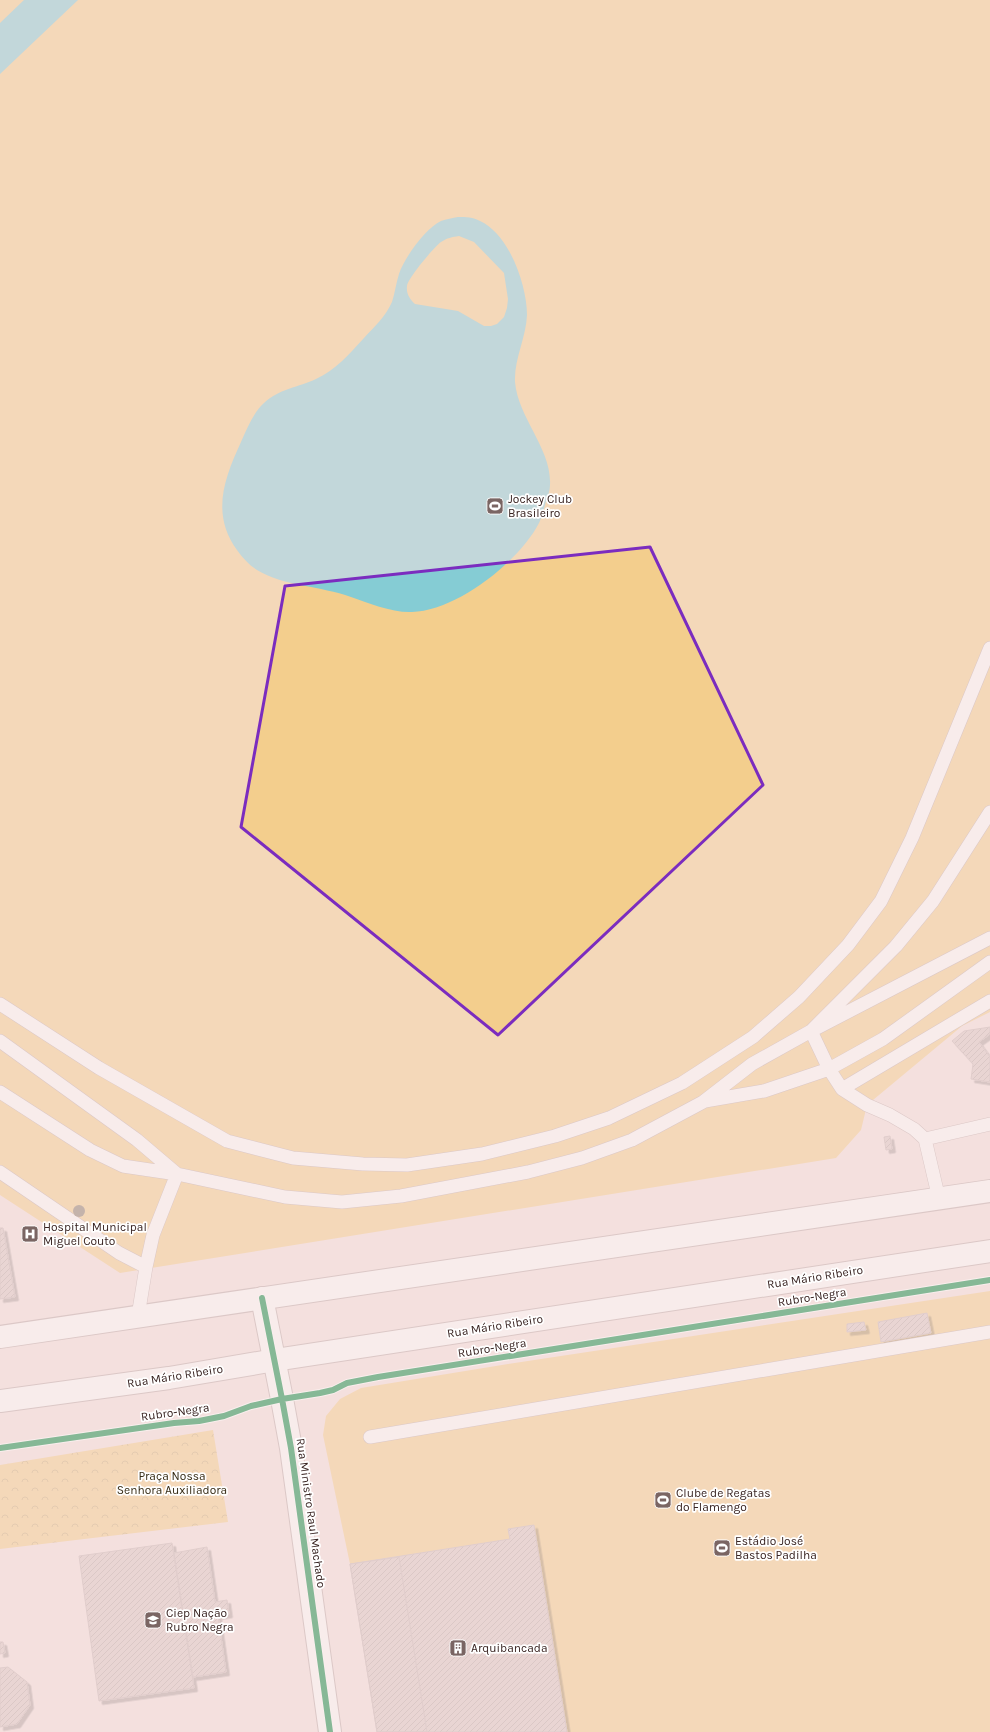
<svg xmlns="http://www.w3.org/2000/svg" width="990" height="1732" font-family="Karla,sans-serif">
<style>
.park{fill:url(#park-crowns)}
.garden{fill:#f3ce8d}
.water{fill:#85ccd4;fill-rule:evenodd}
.building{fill:url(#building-hatch);stroke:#cab7b6;filter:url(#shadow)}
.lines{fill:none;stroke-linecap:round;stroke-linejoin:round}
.service-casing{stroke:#beabaa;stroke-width:14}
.tertiary-casing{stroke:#beabaa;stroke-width:24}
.trunk-casing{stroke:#beabaa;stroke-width:24}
.service{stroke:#fdfafa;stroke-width:13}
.tertiary{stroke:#fdfafa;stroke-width:22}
.trunk{stroke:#fdfafa;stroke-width:22}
.cycleway-casing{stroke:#fff;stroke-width:8}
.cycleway{stroke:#00873e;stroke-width:6}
.tree{fill:#8b7c6e}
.marked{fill:none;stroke:#7b2cbf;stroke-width:3;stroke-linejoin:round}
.labels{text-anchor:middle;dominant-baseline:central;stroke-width:3.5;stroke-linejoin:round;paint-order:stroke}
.poi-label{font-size:12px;fill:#382321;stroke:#fff;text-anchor:start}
.street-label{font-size:12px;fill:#382321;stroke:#fff}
.park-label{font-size:12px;fill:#352a13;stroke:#fff}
</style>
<defs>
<pattern id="park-crowns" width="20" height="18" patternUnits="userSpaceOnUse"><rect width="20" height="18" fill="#f3ce8d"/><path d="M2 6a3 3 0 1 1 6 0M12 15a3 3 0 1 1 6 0" fill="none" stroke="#d1b179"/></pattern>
<pattern id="building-hatch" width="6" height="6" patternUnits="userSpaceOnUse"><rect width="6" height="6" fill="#dbc7c5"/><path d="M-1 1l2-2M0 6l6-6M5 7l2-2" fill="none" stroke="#bdaba9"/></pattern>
<filter id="shadow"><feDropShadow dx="3.5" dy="3.5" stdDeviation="0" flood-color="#0004"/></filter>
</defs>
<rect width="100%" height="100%" fill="#f4e0de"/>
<path class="park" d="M213,1430L228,1522L0,1549V1465Z"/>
<path class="garden" d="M0,0H990V1012L962,1026L867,1105L861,1130L836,1158L120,1273L0,1195Z
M990,1291V1732H377L350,1564L323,1435L326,1416L340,1399L361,1388L508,1364Z"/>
<path class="water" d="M24,0H78L0,74V23Z
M458,217C466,217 473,217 480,221C509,234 527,285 527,315C526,338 514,359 515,382C518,418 552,449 550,485C550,490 548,496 546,501C544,508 542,517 539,523C519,562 456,611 412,612C393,613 368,603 351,597C321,586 283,586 257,570C249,565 242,557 237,550C211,514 224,479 241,442C247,429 253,413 264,403C279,389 299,387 316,379C336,370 349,354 364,338C374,327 386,316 392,302C395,293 396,283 399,274C404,258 426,228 441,221C446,219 453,218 458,217ZM459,236L474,242L504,273L508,299L507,308L504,317L497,324L491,326H484L458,311L415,304C410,299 406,294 407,286C408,278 434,247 441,242C447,238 452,237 459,236Z"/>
<path class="building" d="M990,1027V1034L979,1042L990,1057V1082L971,1079L973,1064L952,1041L964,1031Z
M890,1136L892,1149L886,1150L884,1137Z
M0,1228H3L15,1297L0,1299Z
M927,1313L931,1333L881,1342L878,1322Z
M864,1322L866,1330L847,1332V1324Z
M534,1525L567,1732H377L350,1564L510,1539L508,1529Z
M172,1543L194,1688L99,1701L79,1556Z
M207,1547L215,1602L227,1600L229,1614L218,1616L226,1672L193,1677L174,1553Z
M399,1557L427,1732H377L350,1564Z
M0,1642H3L5,1653L0,1654Z
M8,1667L27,1682L30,1705L17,1724L0,1727V1668Z"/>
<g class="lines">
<g class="service-casing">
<path id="service" d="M0,1004L99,1068L227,1141L293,1158L363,1164L407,1165L482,1154L555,1136L609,1118L682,1083L753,1037L799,997L848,945L881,901L912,838L990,648
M0,1041L137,1140L177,1174
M842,1089L990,1001
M0,1092L90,1150L123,1166L177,1174L285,1197L342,1202L401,1196L528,1172L582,1158L632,1140L703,1102L752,1064L811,1031L990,938
M705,1101L764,1091L829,1069L883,1039L990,962
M925,1139L990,1124
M0,1172L119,1253L146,1267
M939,1199L925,1139L914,1129L890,1115L867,1105L842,1089L829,1069L811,1031L896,946L933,901L990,812
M138,1316L146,1267L153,1235L177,1174
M370,1437L990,1332"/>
</g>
<g class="tertiary-casing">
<path id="tertiary" d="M262,1298L282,1399L291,1448L330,1732"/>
</g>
<g class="trunk-casing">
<path id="trunk" d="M0,1337L990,1191
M0,1401L169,1378L275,1360L990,1251"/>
</g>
<use href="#service" class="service"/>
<use href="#tertiary" class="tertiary"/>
<use href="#trunk" class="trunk"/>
<g class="cycleway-casing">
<path id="cycleway" d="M262,1298L282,1399L291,1448L330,1732
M0,1448L174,1423L199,1421L224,1416L251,1406L282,1399L320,1393L333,1390L347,1383L378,1377L990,1280"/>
</g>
<use href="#cycleway" class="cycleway"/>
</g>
<circle class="tree" cx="79" cy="1211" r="6"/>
<path d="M0 0H990V1732H0ZM650,547L763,785L498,1035L241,827L285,586Z" fill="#f4e0de" fill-opacity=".55" fill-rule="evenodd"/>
<path class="marked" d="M650,547L763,785L498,1035L241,827L285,586Z"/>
<defs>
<g id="stadium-square" transform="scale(0.9)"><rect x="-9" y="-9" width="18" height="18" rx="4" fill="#7a6563" stroke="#fff"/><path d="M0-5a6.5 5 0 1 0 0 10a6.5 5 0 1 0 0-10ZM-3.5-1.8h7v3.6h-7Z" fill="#fff"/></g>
<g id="hospital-square" transform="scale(0.9)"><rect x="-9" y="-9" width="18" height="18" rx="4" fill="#7a6563" stroke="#fff"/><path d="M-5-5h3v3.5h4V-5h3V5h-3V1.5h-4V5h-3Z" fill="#fff"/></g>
<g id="school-square" transform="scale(0.9)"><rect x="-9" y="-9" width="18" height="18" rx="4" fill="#7a6563" stroke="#fff"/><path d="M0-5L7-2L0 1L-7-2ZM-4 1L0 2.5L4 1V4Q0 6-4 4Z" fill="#fff"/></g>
<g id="building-square" transform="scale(0.9)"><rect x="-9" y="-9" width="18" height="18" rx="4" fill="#7a6563" stroke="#fff"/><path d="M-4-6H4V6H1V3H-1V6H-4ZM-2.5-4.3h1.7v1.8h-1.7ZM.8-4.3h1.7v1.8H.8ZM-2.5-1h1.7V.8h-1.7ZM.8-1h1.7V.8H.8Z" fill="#fff"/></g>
</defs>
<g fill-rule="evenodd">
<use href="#stadium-square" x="495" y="506"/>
<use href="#hospital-square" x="30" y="1234"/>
<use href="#stadium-square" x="663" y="1500"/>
<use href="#stadium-square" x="722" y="1548"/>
<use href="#school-square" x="153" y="1620"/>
<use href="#building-square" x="458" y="1648"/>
</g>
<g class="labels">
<g class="poi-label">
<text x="508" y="499">Jockey Club<tspan x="508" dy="14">Brasileiro</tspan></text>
<text x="43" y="1227">Hospital Municipal<tspan x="43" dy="14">Miguel Couto</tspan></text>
<text x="676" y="1493">Clube de Regatas<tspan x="676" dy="14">do Flamengo</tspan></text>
<text x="735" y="1541">Estádio José<tspan x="735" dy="14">Bastos Padilha</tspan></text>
<text x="166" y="1613">Ciep Nação<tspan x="166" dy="14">Rubro Negra</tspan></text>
<text x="471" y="1648">Arquibancada</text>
</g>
<g class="street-label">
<text transform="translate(815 1277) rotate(-9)">Rua Mário Ribeiro</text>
<text transform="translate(812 1297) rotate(-9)">Rubro-Negra</text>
<text transform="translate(495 1326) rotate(-9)">Rua Mário Ribeiro</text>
<text transform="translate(492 1348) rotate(-9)">Rubro-Negra</text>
<text transform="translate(175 1376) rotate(-9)">Rua Mário Ribeiro</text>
<text transform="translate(175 1412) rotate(-8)">Rubro-Negra</text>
<text transform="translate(311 1513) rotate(82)">Rua Ministro Raul Machado</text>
</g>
<g class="park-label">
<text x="172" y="1476">Praça Nossa<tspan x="172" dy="14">Senhora Auxiliadora</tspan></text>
</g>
</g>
</svg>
